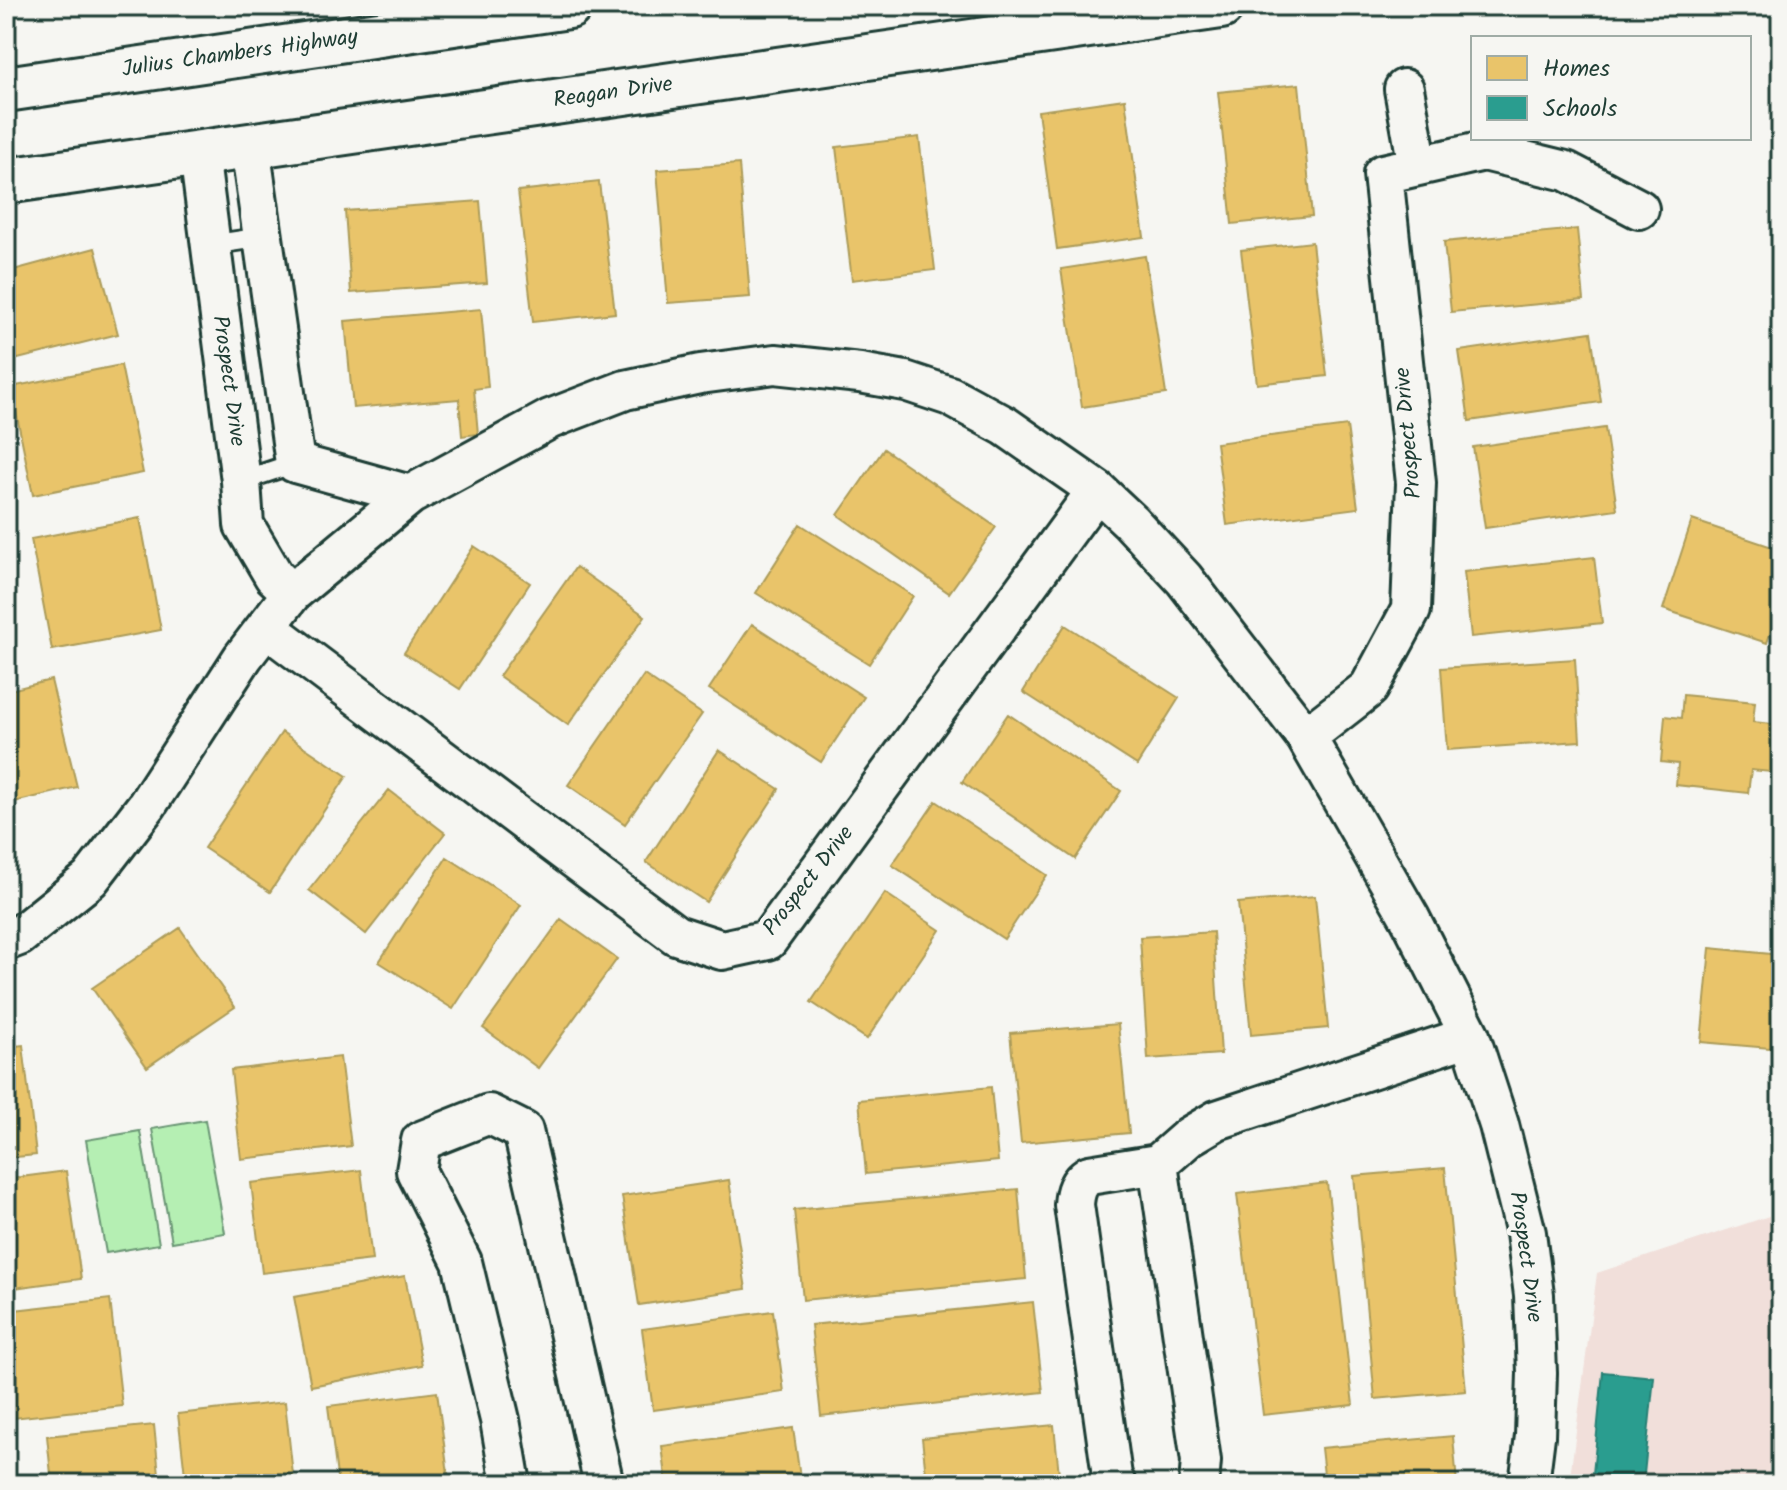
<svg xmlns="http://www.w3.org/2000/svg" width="1787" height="1490" font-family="Kalam,sans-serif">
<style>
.built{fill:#f1dfda}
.green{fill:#b5efb3;stroke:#6a9674;stroke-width:2}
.homes{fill:#e9c46a;stroke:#ac9c5a;stroke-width:2}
.schools{fill:#2a9d8f;stroke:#278074;stroke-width:2}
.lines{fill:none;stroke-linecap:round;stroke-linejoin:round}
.lane-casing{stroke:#1f3d34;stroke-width:24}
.street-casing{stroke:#1f3d34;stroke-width:44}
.secondary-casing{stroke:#1f3d34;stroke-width:50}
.highway-casing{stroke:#1f3d34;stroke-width:50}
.lane{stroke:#f6f6f2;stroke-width:18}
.street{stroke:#f6f6f2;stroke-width:38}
.secondary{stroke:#f6f6f2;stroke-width:44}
.highway{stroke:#f6f6f2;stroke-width:44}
.labels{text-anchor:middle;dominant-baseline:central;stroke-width:8;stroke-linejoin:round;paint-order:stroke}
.street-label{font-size:22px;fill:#1f3d34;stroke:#f6f6f2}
</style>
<rect width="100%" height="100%" fill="#f6f6f2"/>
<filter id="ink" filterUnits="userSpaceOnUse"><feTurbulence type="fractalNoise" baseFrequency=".0125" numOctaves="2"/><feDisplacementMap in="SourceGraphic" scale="16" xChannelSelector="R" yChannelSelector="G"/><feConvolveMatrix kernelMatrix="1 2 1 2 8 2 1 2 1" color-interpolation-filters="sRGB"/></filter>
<g filter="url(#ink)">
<path class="built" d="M1781,1212V1484H1569L1597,1273Z"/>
<path class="green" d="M205,1120L225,1233L172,1242L152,1129Z
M140,1131L159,1244L106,1253L86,1140Z"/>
<path class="homes" d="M1299,84L1312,216L1232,224L1218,92Z
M1125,99L1144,237L1057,249L1038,111Z
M919,137L935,270L852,280L836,147Z
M739,164L750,297L668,303L657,170Z
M599,182L615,313L533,322L518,191Z
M480,201L487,283L351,293L345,211Z
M1577,229L1584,300L1451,312L1444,242Z
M1312,242L1327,376L1257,384L1241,250Z
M95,248L118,334L6,362V272Z
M1145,256L1166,394L1082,407L1061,269Z
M481,309L488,387L474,389L478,434L462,436L459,399L353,408L345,321Z
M1591,332L1601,402L1469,421L1459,351Z
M121,365L143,473L33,495L11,387Z
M1347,426L1358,508L1227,525L1216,443Z
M1605,428L1617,509L1485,528L1473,447Z
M884,449L996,527L949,593L838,515Z
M140,518L161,630L52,650L31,539Z
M1692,520L1781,550V600L1767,643L1663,609Z
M800,524L913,596L869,664L756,593Z
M474,546L530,583L460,689L404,653Z
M1594,557L1602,623L1471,637L1464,572Z
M576,567L645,616L568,725L499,676Z
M752,624L864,697L821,762L709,689Z
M1065,625L1179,698L1137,765L1023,692Z
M1575,659L1580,741L1447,750L1441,668Z
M644,675L702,714L625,824L568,785Z
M51,680L77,787L6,804V691Z
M1683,695L1755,702L1753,722L1781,725V773L1751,770L1748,793L1676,785L1678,764L1661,762L1665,716L1681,718Z
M1008,714L1121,791L1075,859L962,782Z
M282,732L347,776L270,892L204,848Z
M719,750L779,789L706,902L646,862Z
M389,790L445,833L366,934L309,890Z
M936,801L1047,875L1004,939L892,865Z
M447,857L521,905L453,1009L379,962Z
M885,893L940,930L867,1039L811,1002Z
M1315,896L1328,1028L1251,1035L1238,903Z
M561,919L617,959L538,1068L483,1028Z
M180,928L235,1007L147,1067L92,988Z
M1213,932L1221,1054L1148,1059L1140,937Z
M1710,948L1781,955V1049L1701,1042Z
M1118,1024L1129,1133L1021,1143L1010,1033Z
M23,1045L36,1155L6,1158V1047Z
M340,1057L351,1146L241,1159L231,1070Z
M991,1087L998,1161L866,1174L859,1100Z
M1445,1168L1466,1391L1375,1399L1354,1176Z
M361,1170L372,1260L262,1273L251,1183Z
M66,1171L81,1279L6,1289V1179Z
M729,1180L746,1289L639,1305L622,1196Z
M1327,1183L1353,1405L1263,1415L1237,1194Z
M1018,1189L1026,1279L803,1300L794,1210Z
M405,1276L422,1365L311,1386L294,1297Z
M110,1299L122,1406L13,1418L6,1356V1311Z
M1033,1302L1043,1392L821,1416L811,1325Z
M773,1311L784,1392L653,1410L642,1329Z
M437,1392L449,1481L422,1484H338L328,1406Z
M285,1402L294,1484H186L178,1414Z
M154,1425L160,1484H52L47,1436Z
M1054,1425L1060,1484H927L922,1438Z
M793,1428L801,1484H667L662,1446Z
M1453,1436L1457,1484H1325L1321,1448Z"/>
<path class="schools" d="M1603,1372L1654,1377L1643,1484H1592Z"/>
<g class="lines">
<g class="lane-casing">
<path id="lane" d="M210,245L263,237
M241,481L295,463"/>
</g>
<g class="street-casing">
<path id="street" d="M1404,89L1418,166
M250,146L295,463L410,495
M199,153L241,481L244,525L274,576L292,593
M267,628L676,935L722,950L768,940L1097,490
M1306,737L1369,688L1411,610L1416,483L1383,174L1484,151L1566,171L1639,209
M6,941L19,936L90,879L147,805L243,657L292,593L410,495L550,419L625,390L700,374L775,364L860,373L905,381L950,396L1005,426L1097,490L1130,521L1184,579L1306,737L1410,918L1470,1036L1499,1125L1526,1233L1534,1295L1537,1373L1535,1436L1529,1484
M1158,1164L1201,1461L1199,1484
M511,1484L500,1420L462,1262L416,1171L421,1141L489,1114L523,1131L604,1484
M1116,1484L1112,1476L1074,1205C1075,1191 1078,1182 1089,1175L1158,1164L1190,1136L1217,1120L1470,1036"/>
</g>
<g class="secondary-casing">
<path id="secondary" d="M6,181L1221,6"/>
</g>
<g class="highway-casing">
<path id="highway" d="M6,89L569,6"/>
</g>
<use href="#lane" class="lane"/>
<use href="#street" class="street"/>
<use href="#secondary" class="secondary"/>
<use href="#highway" class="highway"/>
</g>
</g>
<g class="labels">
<g class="street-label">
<text transform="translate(240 54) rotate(-8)">Julius Chambers Highway</text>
<text transform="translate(613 93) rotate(-8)">Reagan Drive</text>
<text transform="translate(228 381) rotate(82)">Prospect Drive</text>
<text transform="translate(1409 433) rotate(-95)">Prospect Drive</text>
<text transform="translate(809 881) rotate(-52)">Prospect Drive</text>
<text transform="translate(1525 1257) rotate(82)">Prospect Drive</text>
</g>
</g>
<rect width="1787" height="1490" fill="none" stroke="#f6f6f2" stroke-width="32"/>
<rect x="16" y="16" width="1755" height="1458" fill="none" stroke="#1f3d34" stroke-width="3" filter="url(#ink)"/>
<rect x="1471" y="36" width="280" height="104" fill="#f6f6f2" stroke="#a0aca6" stroke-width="2"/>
<rect x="1487" y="56" width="40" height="24" fill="#e9c46a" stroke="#a0aca6" stroke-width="2"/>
<text x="1543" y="76" font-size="24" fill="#1f3d34">Homes</text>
<rect x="1487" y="96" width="40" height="24" fill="#2a9d8f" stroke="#a0aca6" stroke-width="2"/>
<text x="1543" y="116" font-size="24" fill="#1f3d34">Schools</text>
</svg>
